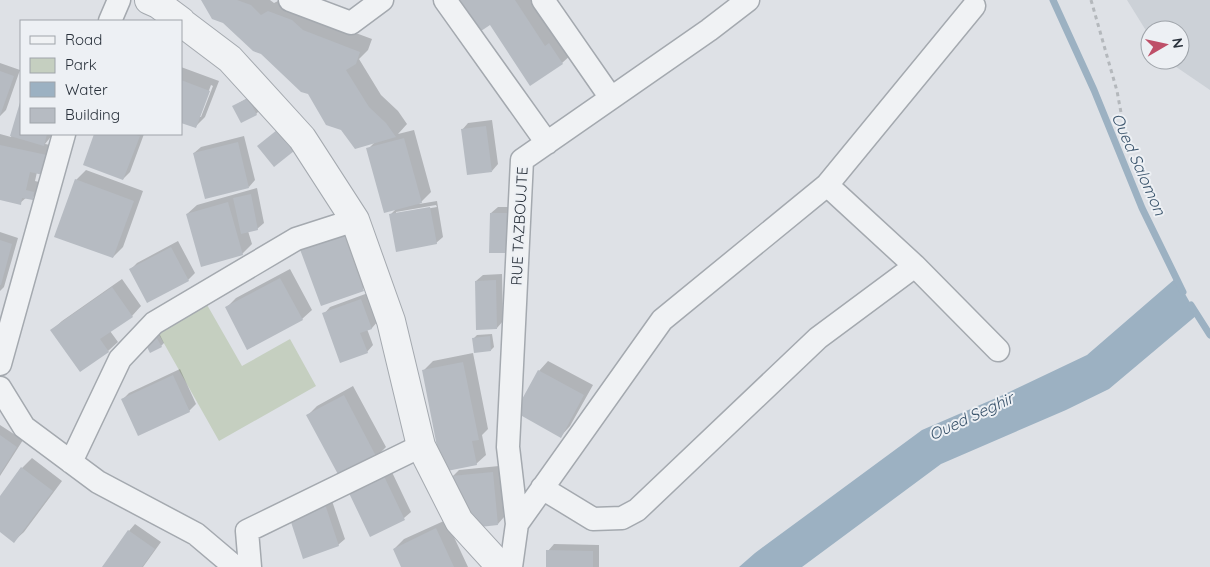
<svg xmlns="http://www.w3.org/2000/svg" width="1210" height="567" font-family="Quicksand,sans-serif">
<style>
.built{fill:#ccd1d7}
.green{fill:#c5cfc0}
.water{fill:#9cb1c2}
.shadow{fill:#0003;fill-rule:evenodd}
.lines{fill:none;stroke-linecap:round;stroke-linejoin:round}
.stream{stroke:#9cb1c2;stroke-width:7}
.building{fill:#b6bbc2}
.minor-casing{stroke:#a4a9af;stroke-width:25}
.tertiary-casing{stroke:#a4a9af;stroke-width:30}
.path{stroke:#b4b8bc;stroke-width:3;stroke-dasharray:4 4;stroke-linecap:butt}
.minor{stroke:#f0f2f4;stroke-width:22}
.tertiary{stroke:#f0f2f4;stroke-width:28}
.labels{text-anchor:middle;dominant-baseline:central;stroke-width:4;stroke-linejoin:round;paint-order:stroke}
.street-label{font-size:15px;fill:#29313b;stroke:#edf0f4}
.water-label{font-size:16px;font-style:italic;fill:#38526a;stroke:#edf0f4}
</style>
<rect width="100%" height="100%" fill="#dee1e6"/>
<path class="built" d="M1127,0H1210V90L1166,60H1180V30H1150V37Z"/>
<path class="green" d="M206,303L242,366L290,339L316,386L219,441L157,331Z"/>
<path class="water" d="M1176,278L1197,315L1109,389L1066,410L941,464L802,567H739L755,553L922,430L1003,395L1087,355Z"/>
<path class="shadow" d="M203,0H270L274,3L280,0L315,18L372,39L368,50L359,59L381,95L398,111L407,124L398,134L414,130L431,192L419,204L437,201L443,237L436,243L390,215L396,209L368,149L375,142L342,129L309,93ZM436,205L437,207L396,214V212Z
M461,0H531L555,37L572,54L562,63L490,23Z
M0,63L20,70L6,110L0,116Z
M181,67L219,81L205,117L195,127L181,122ZM211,85L213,86L201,117H199Z
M251,96L259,111L256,114L234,106Z
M21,105V134H53L45,144L56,146L37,172L35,181L43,183L42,189L32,198L27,197L20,203L0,199V134L11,137Z
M492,120L498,164L492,171L462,130L468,123Z
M96,134H144L130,172L123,179L84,164Z
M244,136L255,180L249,187L194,153L201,147Z
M86,170L143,191L123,247L113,257L76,180Z
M257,188L264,223L257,229L248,231L252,244L242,254L187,214L197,205Z
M498,207H516L515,245L491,213Z
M351,220L373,280L363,289L300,245Z
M0,232L18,238L4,287L0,291Z
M178,241L195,273L188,280L148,301L131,269L137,263Z
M290,269L312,310L302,319L226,308L236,298Z
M502,274L503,321L497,328L476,281L483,275Z
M122,279L141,306L132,316L110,331L118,342L108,351L52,330L62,321Z
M368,293L378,321L372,328L367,329L373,345L367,352L324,314L330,307Z
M159,333L164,343L161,346L145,341Z
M492,334L494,347L491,350L474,338L477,335Z
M473,353L488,429L482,435L486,455L476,464L423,371L433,361Z
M548,361L593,385L570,426L561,436L539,371Z
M180,369L196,404L189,411L123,399L129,393Z
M353,386L386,447L376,457L308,415L317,406Z
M0,425L23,440L0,476Z
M32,458L62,481L24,532L14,541L0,531V498L22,468Z
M499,466L504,517L498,524L471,508L452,477L459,470Z
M390,468L411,512L404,518L371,535L349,491Z
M331,498L345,539L338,545L290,517Z
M446,520L468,567H403L394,549L404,539Z
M135,524L161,542L143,567H103L129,531Z
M554,544L599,545V567H547L548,551Z"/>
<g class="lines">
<path class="stream" d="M1053,0L1094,90L1142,208L1183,292
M1191,305L1210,335"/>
</g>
<path class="building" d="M201,0H237L251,5L261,15L268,11L292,20L303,30L360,52L356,64L346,70L369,107L386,123L396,137L355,149L341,130L326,125L308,94L301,92L261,54L253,51L223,23L212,19Z
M460,0H515L545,46L549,43L563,64L530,86L490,25L481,31Z
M0,71L14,76L0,116Z
M181,80L210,91L196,128L181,123Z
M248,98L257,115L241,123L232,106Z
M21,99V134H47L44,146L10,136Z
M282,126L299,147L274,167L257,146Z
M486,126L492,172L467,175L461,129Z
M94,134H133L140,136L123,180L83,165Z
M404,138L422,203L384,213L366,148Z
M238,142L249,188L205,199L193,153Z
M0,145L47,155L43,175L30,172L26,190L34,192L33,200L22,198L21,205L0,200Z
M75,179L134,201L113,258L54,237Z
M251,194L258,230L241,234L233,198Z
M228,202L243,255L201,267L186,214Z
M430,207L437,244L396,252L389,214Z
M490,213H510L509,253H489Z
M342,229L364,291L321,306L298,244Z
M0,240L12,244L1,285H0Z
M171,247L189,281L147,303L129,269Z
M280,278L303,320L247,350L225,307Z
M496,280L497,329L476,330L475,281Z
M112,287L133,317L100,339L109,352L80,372L50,330Z
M361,299L372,329L360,333L368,353L340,363L322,313Z
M155,335L162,347L150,353L144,341Z
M490,336L491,351L474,353L472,338Z
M463,362L479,440L472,441L477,465L442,472L422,370Z
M538,370L584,395L561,438L515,412Z
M173,375L190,412L138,436L121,399Z
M344,395L377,458L340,478L306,415Z
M0,435L17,447L0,474Z
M21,467L53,491L14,543L0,532V496Z
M493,472L498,525L471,528L470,509L454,510L451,476Z
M383,474L405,520L370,537L348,491Z
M325,504L339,546L303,559L289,516Z
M436,528L454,567H401L393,549Z
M128,530L155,549L142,567H102Z
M546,550L593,551V567H546Z"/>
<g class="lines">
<g class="minor-casing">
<path id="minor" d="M290,0L351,23L382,0
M445,0L547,143
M543,0L611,98
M110,21L119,0
M827,185L915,266L998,350
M0,364L64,134
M0,388L24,427L98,482L196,534L235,567
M71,462L120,359L154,323L296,239L355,220
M542,488L593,519L622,518L637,510L818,338L915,266
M517,524L662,320L827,185L974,6
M250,567L247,531L421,446
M511,567L517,524L508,447L522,160L709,30L748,0"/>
</g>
<g class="tertiary-casing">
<path id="tertiary" d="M149,0L158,4L181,21
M181,22L230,59L302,138L355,220L391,321L421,446L459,521L501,567"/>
</g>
<path class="path" d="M1091,0L1117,91L1122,118"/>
<use href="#minor" class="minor"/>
<use href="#tertiary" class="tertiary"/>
</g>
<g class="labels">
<g class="street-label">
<text transform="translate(519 226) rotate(-87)">RUE TAZBOUJTE</text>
</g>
<g class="water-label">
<text transform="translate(1139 164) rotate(66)">Oued Salomon</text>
<text transform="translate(971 416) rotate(-25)">Oued Seghir</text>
</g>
</g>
<rect x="20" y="20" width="162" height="115" fill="#edf0f4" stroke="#9fa4aa"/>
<rect x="30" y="36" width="25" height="8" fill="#f0f2f4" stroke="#9fa4aa"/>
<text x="65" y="45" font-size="15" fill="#29313b">Road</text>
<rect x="30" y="58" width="25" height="15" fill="#c5cfc0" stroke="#9fa4aa"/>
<text x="65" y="70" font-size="15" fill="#29313b">Park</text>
<rect x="30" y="82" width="25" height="15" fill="#9cb1c2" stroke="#9fa4aa"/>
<text x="65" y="95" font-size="15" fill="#29313b">Water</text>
<rect x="30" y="108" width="25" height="15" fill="#b6bbc2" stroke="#9fa4aa"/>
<text x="65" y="120" font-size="15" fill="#29313b">Building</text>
<g transform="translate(1165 45) rotate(81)"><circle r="24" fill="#edf0f4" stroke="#9fa4aa"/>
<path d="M0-4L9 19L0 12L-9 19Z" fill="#be4f68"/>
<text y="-8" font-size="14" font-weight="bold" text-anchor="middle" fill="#29313b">N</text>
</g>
</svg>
